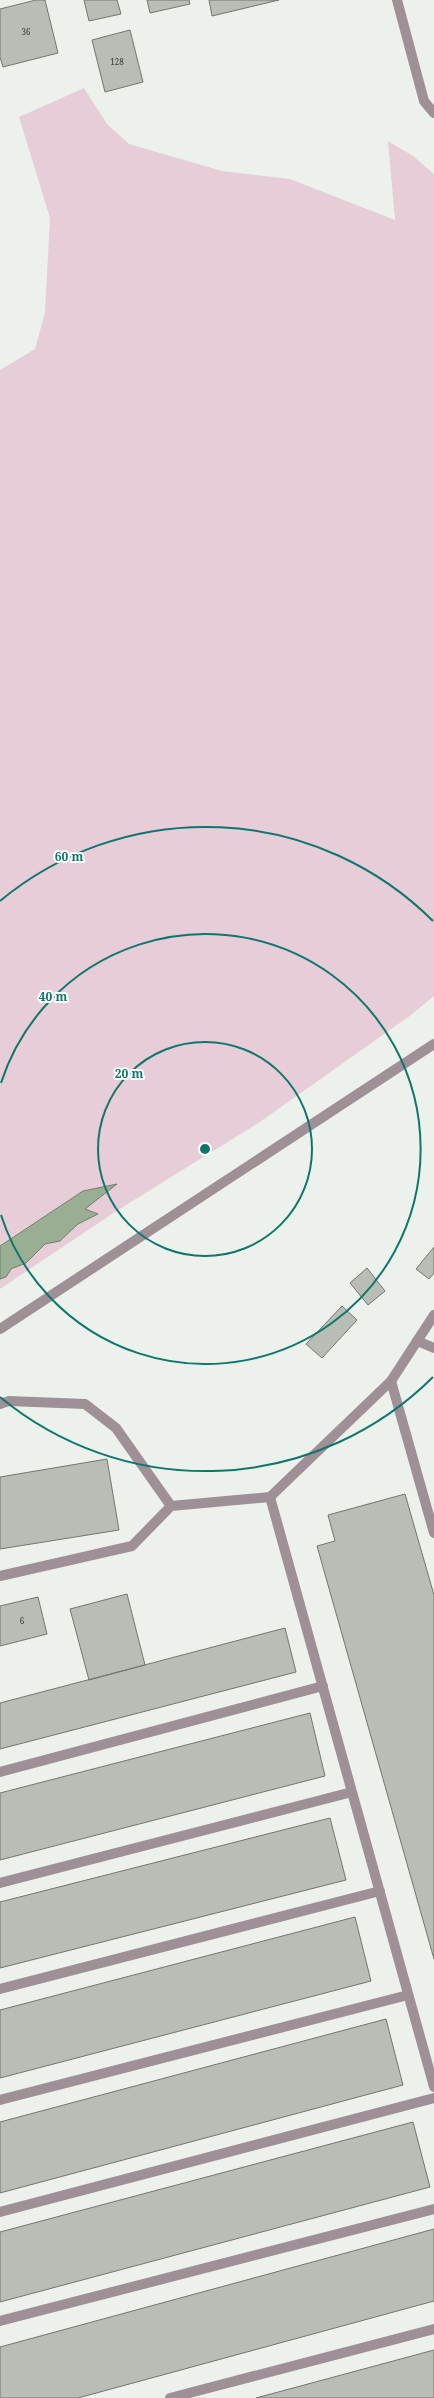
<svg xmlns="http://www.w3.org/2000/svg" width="434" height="2398" font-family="'Noto Serif',serif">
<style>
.green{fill:#e7cdd8}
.water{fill:#9aae93;stroke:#707e6a}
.building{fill:#b8bdb6;stroke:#727670}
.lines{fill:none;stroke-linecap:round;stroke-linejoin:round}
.service{stroke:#9f9097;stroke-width:10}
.minor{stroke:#9f9097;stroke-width:10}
.ring{fill:none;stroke:#0f766e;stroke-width:2}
.labels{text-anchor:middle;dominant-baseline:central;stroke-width:4;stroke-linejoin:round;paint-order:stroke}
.number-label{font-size:8px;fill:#383a36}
.centre{fill:#0f766e;stroke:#fff;stroke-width:2}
.ring-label{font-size:12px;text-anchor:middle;font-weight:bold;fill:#0f766e;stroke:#fff;stroke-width:4;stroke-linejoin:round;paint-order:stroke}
</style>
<rect width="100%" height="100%" fill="#ecf2eb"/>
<path class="green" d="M84,88L107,124L129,144L222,171L290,179L395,220L388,141L413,156L434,174V996L411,1015L257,1124L118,1210L0,1289V1279L6,1277L11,1269L26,1263L45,1244L60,1241L79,1224L97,1214L84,1209L116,1184L83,1191L0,1245V370L35,349L45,312L50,218L19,117Z"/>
<path class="water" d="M117,1184L85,1209L98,1214L78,1224L60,1241L45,1244L26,1263L11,1269L6,1277L0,1279V1246L83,1191Z"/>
<path class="building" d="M36,0H45L58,53L3,67L0,57V9Z
M84,0H117L121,14L89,21Z
M147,0H189L190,4L150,13Z
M209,0H279L212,16Z
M130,30L143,82L105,92L92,40Z
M434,1247V1273L429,1279L416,1269Z
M367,1268L385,1291L368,1305L350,1283Z
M342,1306L357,1320L322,1358L306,1344Z
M107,1459L119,1530L0,1549V1477Z
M405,1494L434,1595V1959L317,1546L335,1541L328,1515Z
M127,1594L145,1665L89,1680L70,1609Z
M38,1597L47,1634L0,1646V1606Z
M285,1628L296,1672L0,1749V1703Z
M310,1713L325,1776L0,1860V1793Z
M330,1818L346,1880L0,1968V1902Z
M355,1917L371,1981L0,2078V2010Z
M386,2019L403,2085L0,2193V2122Z
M413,2122L430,2187L0,2302V2232Z
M434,2229V2301L78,2398H0V2347Z
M434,2350V2398H256Z"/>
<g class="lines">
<path class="service" d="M397,0L424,101L434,113
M417,1341L434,1348
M391,1381L434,1533
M0,1404L9,1401L85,1404L116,1428L171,1506
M0,1576L132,1546L171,1506L270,1497L434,2087
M0,1772L323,1686
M0,1883L352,1792
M0,1989L380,1891
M0,2100L408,1995
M0,2212L434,2098
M0,2321L434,2209
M170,2398L434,2329"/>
<path class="minor" d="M0,1329L434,1044
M270,1497L391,1381L434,1315"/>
</g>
<g class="ring">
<circle cx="205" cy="1149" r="107"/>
<path d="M1 1083A215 215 0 1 1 1 1215"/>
<path d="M433 1377A322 322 0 0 1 0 1397M0 901A322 322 0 0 1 433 921"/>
</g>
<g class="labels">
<g class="number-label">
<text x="26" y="31">36</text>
<text x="117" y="61">128</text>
<text x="22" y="1620">6</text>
</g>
</g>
<circle cx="205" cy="1149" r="6" class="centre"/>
<g class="ring-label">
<text x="69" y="861">60 m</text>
<text x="53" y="1001">40 m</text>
<text x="129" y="1078">20 m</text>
</g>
</svg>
